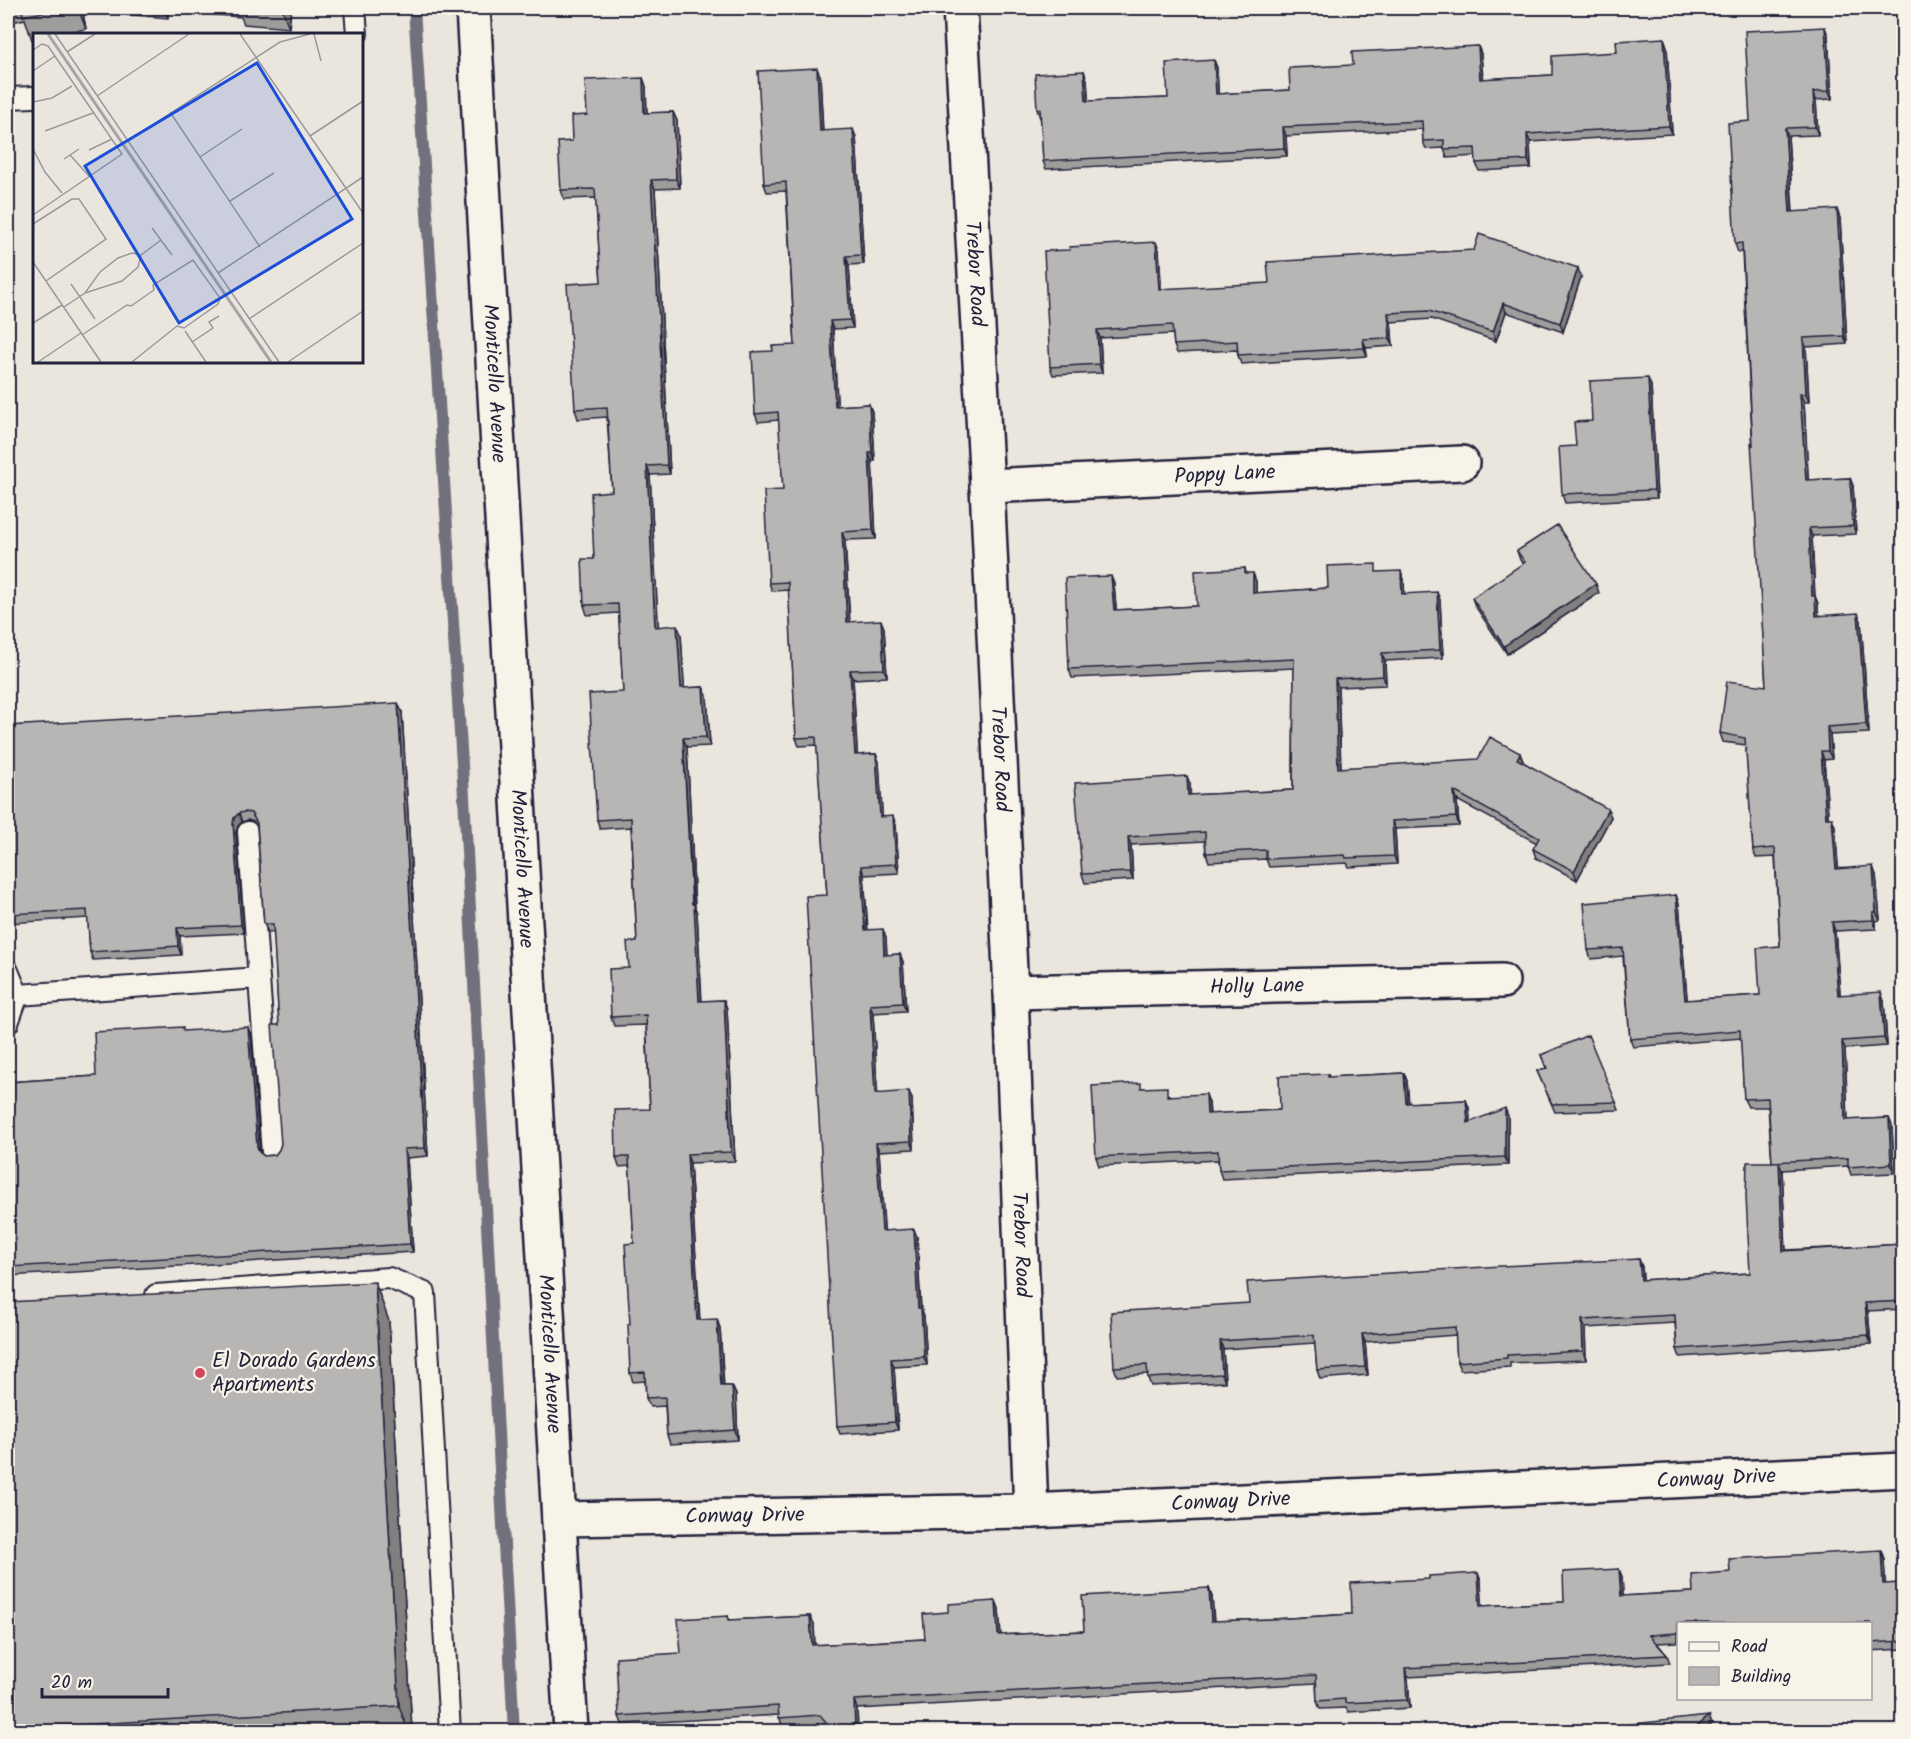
<svg xmlns="http://www.w3.org/2000/svg" width="1911" height="1739" font-family="Kalam,sans-serif">
<style>
.lines{fill:none;stroke-linecap:round;stroke-linejoin:round}
.stream{stroke:#716f7b;stroke-width:12}
.lane-casing{stroke:#22223b;stroke-width:24}
.street-casing{stroke:#22223b;stroke-width:38}
.lane{stroke:#f7f3e8;stroke-width:20}
.street{stroke:#f7f3e8;stroke-width:33}
.wall{fill:#9e9d9c;stroke:#22223b;stroke-width:1.5}
.shaded-wall{fill:#817f7f;stroke:#22223b;stroke-width:1.5}
.building{fill:#b8b6b5;stroke:#22223b;stroke-width:1.5}
.poi-dot{fill:#d1495b;stroke:#f7f3e8;stroke-width:2}
.labels{text-anchor:middle;dominant-baseline:central;stroke-width:4.5;stroke-linejoin:round;paint-order:stroke}
.street-label{font-size:21px;fill:#22223b;stroke:#f7f3e8}
.poi-label{font-size:21px;fill:#22223b;stroke:#f7f3e8;text-anchor:start}
.inset-river{fill:none;stroke:#a6a3a6;stroke-width:3}
.inset-road{fill:none;stroke:#9a989d;stroke-width:1.5}
.view{fill:#1d4ed8;fill-opacity:0.15;stroke:#1d4ed8;stroke-width:3}
.inset-edge{fill:none;stroke:#22223b;stroke-width:3}
</style>
<rect width="100%" height="100%" fill="#eae6de"/>
<filter id="ink" filterUnits="userSpaceOnUse"><feTurbulence type="fractalNoise" baseFrequency=".0167" numOctaves="2"/><feDisplacementMap in="SourceGraphic" scale="12" xChannelSelector="R" yChannelSelector="G"/><feConvolveMatrix kernelMatrix="1 2 1 2 8 2 1 2 1" color-interpolation-filters="sRGB"/></filter>
<g filter="url(#ink)">
<g class="lines">
<path class="stream" d="M414,8L464,796L514,1732"/>
<g class="lane-casing">
<path id="lane" d="M355,8L357,34
M8,98L34,97
M248,832L272,1153
M8,971L18,995L8,1023
M18,995L259,978
M156,1295L389,1278L425,1293L450,1732"/>
</g>
<g class="street-casing">
<g id="street">
<path id="s1" d="M473,8L571,1732"/>
<path id="s2" d="M960,8L987,486L1011,992L1031,1511"/>
<path id="s3" d="M987,486L1462,463"/>
<path id="s4" d="M1011,992L1502,981"/>
<path id="s5" d="M559,1519L1031,1511L1904,1470"/>
</g>
</g>
<use href="#lane" class="lane"/>
<use href="#street" class="street"/>
</g>
<path class="wall" d="M8,8H82L86,29L59,34H34V40H32L25,19L8,23Z
M95,8H291L289,28L244,24L241,17L168,11V18L97,12Z
M1828,35L1832,99L1816,100L1818,135L1788,136L1793,212L1840,218L1847,344L1806,347L1809,402H1804L1808,480L1850,478L1853,486L1856,534L1812,536L1815,596L1818,604V615L1861,621L1869,733L1830,735L1832,759L1824,760L1828,818L1835,826L1838,868L1876,875L1880,920L1876,921V929L1835,931L1840,995L1884,1001L1887,1046L1845,1049L1848,1120L1889,1118L1892,1126L1894,1173L1851,1175L1848,1166L1782,1170L1786,1250L1904,1244V1309L1868,1311L1871,1344L1680,1357L1677,1349L1675,1323L1585,1328L1586,1360L1510,1363V1367L1460,1370L1457,1362L1456,1335L1365,1342L1368,1375L1320,1379L1317,1370L1315,1343L1223,1349L1225,1382L1151,1386L1148,1378V1374L1117,1376L1114,1367L1249,1303L1639,1259L1642,1267L1643,1280L1750,1273L1772,1162L1768,1107H1748L1744,1099L1741,1038L1633,1047L1630,1039L1623,956L1591,959L1588,950L1676,895L1679,904L1687,1000L1760,995L1780,946L1775,857L1756,858L1753,850L1746,745L1723,742L1720,733L1766,686L1742,252H1738L1735,244L1750,121Z
M1664,38L1667,47L1672,134L1530,142L1531,168L1479,171L1476,163V156L1447,158L1444,148L1426,149L1423,141L1422,129L1286,136L1287,156L1046,169L1043,161L1041,118H1040L1037,109L1084,71L1087,80L1088,101L1168,98L1214,60L1217,68L1218,94L1290,90L1353,65L1478,46L1481,54L1483,79L1552,75L1617,52Z
M820,76L823,131L856,137L864,264L849,265L853,328L833,329L837,406L869,404L872,412L875,461H872L876,539L845,540L850,622L884,628L887,677L853,679L857,755L876,754L879,762L882,817L896,825L899,873L864,875L868,930L886,938L887,955L900,954L903,962L906,1011L873,1013L877,1093L912,1099L914,1149L879,1151L884,1231L917,1237L921,1308L924,1316L927,1365L894,1367L898,1430L840,1434L837,1426L827,895L817,745L799,746L796,738L789,590L772,591L769,583L783,490L779,420L758,422L755,414L773,351L795,345L786,191L767,192L764,184Z
M643,78L646,87L647,113L673,112L677,121L680,188L655,189L670,474L650,475L658,627L681,634L684,688L703,687L707,696L710,746L687,747L695,908L697,913L702,1001L724,1000L727,1009L735,1161L690,1163L700,1320L720,1328L724,1386H732L736,1395L738,1440L670,1444L667,1435L665,1406L650,1407L646,1398L645,1381L633,1382L630,1373V1324L634,1243L630,1166L619,1167L616,1157L650,1109L646,1025L614,1026L611,1017L637,942L631,827L600,829L597,820L623,692L619,613L587,615L584,605L594,559L612,491L607,417L578,419L575,409L601,282L596,198L564,199L561,190L572,141Z
M1159,250L1161,289L1581,277L1563,332L1506,312L1496,341L1432,319L1391,322L1393,346L1366,348L1367,356L1241,364L1238,355L1237,350L1177,353L1174,345L1173,334L1100,338L1102,373L1053,375L1050,367Z
M1651,386L1657,498L1565,503L1562,494L1576,446L1592,421Z
M1517,551L1599,593L1507,654L1475,606L1472,598L1523,564L1520,560Z
M1245,568L1246,573L1256,581V593L1328,588L1379,572L1404,579V594L1440,600L1443,658L1385,661L1386,685L1338,687L1341,768L1523,761V762L1611,817L1577,880L1536,858L1533,849L1537,843L1457,800L1459,826L1395,829L1397,864L1349,867L1347,863L1269,867L1266,859L1209,862L1206,853L1205,841L1131,845L1133,880L1085,883L1082,874L1190,784V795L1293,790L1294,668L1072,678L1069,669L1114,584L1116,610L1197,606Z
M402,712L428,1156L407,1158L413,1252L8,1276V1082L96,1076L184,1031L251,1035L260,1152L264,1156L275,1155L279,1150L281,1144L279,1025L274,932H268L264,924L257,827L254,822L248,820L242,822L238,826L236,832L244,933L180,936L181,955L93,960L90,952L88,918L8,923V726Z
M1541,1055L1616,1102L1619,1110L1555,1112L1537,1071L1546,1068Z
M1404,1073L1407,1081L1409,1103L1466,1100L1469,1108L1470,1122L1508,1116V1165L1222,1179L1219,1170L1218,1160L1099,1166L1096,1157L1143,1088L1170,1095V1096L1209,1103L1210,1114L1280,1110L1328,1074L1329,1077Z
M8,1302L389,1321L412,1731H8Z
M1884,1559L1885,1584L1904,1583V1649L1870,1651V1623H1678V1642L1657,1643L1667,1655L1670,1663L1408,1677L1410,1708L1348,1712L1346,1708L1320,1709L1317,1701L1316,1683L857,1709L858,1731H830L823,1724L782,1726L779,1715L622,1724L619,1716L681,1653L728,1616L729,1620L810,1616L814,1624L815,1645L925,1639L948,1612L996,1601L999,1609L1001,1635L1084,1631L1209,1588L1212,1597L1214,1621L1274,1619L1352,1614L1429,1579L1478,1573L1481,1582L1482,1606L1564,1602L1619,1569L1622,1577L1623,1596L1693,1592L1730,1572Z"/>
<path class="shaded-wall" d="M78,8H82L86,29Z
M164,8H167L168,11V18Z
M282,8H291L289,28Z
M1825,27L1828,35L1832,99L1829,91Z
M1664,38L1667,47L1672,134L1669,126Z
M1478,46L1481,54L1483,88L1480,79Z
M1214,60L1217,68L1219,103L1216,94Z
M817,68L820,76L823,139L820,131Z
M1084,71L1087,80L1089,110L1086,101Z
M643,78L646,87L647,122L644,113Z
M1813,92L1816,100L1818,135L1815,127Z
M673,112L677,121L680,188L676,179Z
M1283,127L1286,136L1287,156L1284,148Z
M1785,128L1788,136L1793,220L1790,212Z
M853,129L856,137L864,264L861,255Z
M1527,134L1530,142L1531,168L1528,160Z
M651,180L655,189L670,474L667,465Z
M1837,209L1840,218L1847,344L1844,336Z
M1156,242L1159,250L1162,298L1159,289Z
M846,256L849,265L853,328L850,320Z
M1578,268L1581,277L1563,332L1560,323Z
M1503,303L1506,312L1496,341L1493,332Z
M1388,313L1391,322L1393,346L1390,338Z
M830,321L833,329L838,415L835,406Z
M1097,330L1100,338L1102,373L1099,364Z
M1803,338L1806,347L1809,402L1806,394Z
M1363,339L1366,348L1367,356L1364,348Z
M1648,378L1651,386L1657,498L1654,490Z
M1800,394L1804,402L1809,489L1806,480Z
M869,404L872,412L875,461L872,453Z
M869,453L872,461L876,539L873,530Z
M647,466L650,475L659,636L655,627Z
M1850,478L1853,486L1856,534L1853,526Z
M1809,528L1812,536L1815,604L1812,596Z
M842,532L845,540L850,630L847,622Z
M1401,571L1404,579L1405,602L1402,594Z
M1253,573L1256,581V601L1253,593Z
M1111,576L1114,584L1117,619L1114,610Z
M1596,584L1599,593L1507,654L1504,646Z
M1437,592L1440,600L1443,658L1440,650Z
M1815,596L1818,604L1819,624L1816,616Z
M1858,613L1861,621L1869,733L1866,724Z
M881,620L884,628L887,677L884,669Z
M677,625L681,634L685,698L681,688Z
M1382,653L1385,661L1386,685L1383,676Z
M850,670L853,679L858,764L855,755Z
M1335,679L1338,687L1341,776L1338,768Z
M703,687L707,696L710,746L706,737Z
M398,703L402,712L428,1156L425,1148Z
M1827,727L1830,735L1832,759L1828,751Z
M683,738L687,747L695,908L697,913L702,1010L699,1001Z
M1821,751L1824,760L1829,826L1826,818Z
M1520,753L1523,761L1520,767L1517,759Z
M876,754L879,762L883,825L880,817Z
M1187,776L1190,784L1191,804L1188,795Z
M1454,791L1457,800L1459,826L1456,817Z
M1608,809L1611,817L1577,880L1574,871Z
M239,813L242,822L238,826L236,832L244,933L241,925L233,824L234,818Z
M893,816L896,825L899,873L896,864Z
M1832,818L1835,826L1839,877L1836,869Z
M1392,821L1395,829L1397,864L1394,856Z
M1128,837L1131,845L1133,880L1130,872Z
M861,866L864,875L868,939L865,930Z
M1873,866L1876,875L1880,920L1876,912Z
M1676,895L1679,904L1688,1008L1685,1000Z
M1873,912L1876,921V929L1873,920Z
M1832,922L1835,931L1841,1003L1838,995Z
M177,928L180,936L181,955L178,946Z
M883,929L886,938L887,964L884,955Z
M900,954L903,962L906,1011L903,1003Z
M1881,992L1884,1001L1887,1046L1884,1038Z
M724,1000L727,1009L735,1161L731,1152Z
M870,1005L873,1013L878,1102L875,1094Z
M248,1027L251,1035L260,1154L257,1146Z
M1842,1041L1845,1049L1848,1129L1845,1120Z
M1404,1073L1407,1081L1409,1112L1406,1103Z
M909,1091L912,1099L914,1149L911,1141Z
M1206,1094L1209,1103L1210,1122L1207,1114Z
M1466,1100L1469,1108L1471,1132L1468,1123Z
M1505,1108L1508,1116V1165L1505,1157Z
M1889,1118L1892,1126L1894,1173L1891,1164Z
M876,1143L879,1151L885,1239L882,1231Z
M404,1149L407,1158L413,1252L410,1244Z
M687,1154L690,1163L700,1329L697,1320Z
M1779,1162L1782,1171L1786,1259L1783,1251Z
M914,1229L917,1237L921,1317L918,1308Z
M1639,1259L1642,1267L1644,1288L1641,1280Z
M375,1282L389,1321L412,1731H408L399,1706Z
M1865,1303L1868,1311L1871,1344L1868,1335Z
M921,1308L924,1316L927,1365L924,1357Z
M717,1319L720,1328L724,1395L721,1386Z
M1582,1320L1585,1328L1586,1360L1583,1351Z
M1362,1334L1365,1342L1368,1375L1365,1367Z
M1220,1341L1223,1349L1225,1382L1222,1374Z
M891,1359L894,1367L898,1430L895,1422Z
M732,1386L736,1395L738,1440L735,1430Z
M1881,1550L1884,1559L1886,1592L1883,1584Z
M1619,1569L1622,1577L1624,1605L1621,1596Z
M1478,1573L1481,1582L1483,1615L1480,1606Z
M1209,1588L1212,1597L1214,1630L1211,1621Z
M996,1601L999,1609L1001,1643L998,1635Z
M810,1616L814,1624L815,1653L812,1645Z
M1405,1668L1408,1677L1410,1708L1407,1700Z
M854,1700L857,1709L858,1731H855Z
M1709,1716L1712,1724L1704,1731H1692Z"/>
<path class="building" d="M22,8H64L23,16Z
M1825,27L1829,91L1813,92L1815,127L1785,128L1790,212L1837,209L1840,258L1844,336L1803,338L1806,394H1800L1806,480L1850,478L1853,526L1809,528L1812,596H1815L1816,616L1858,613L1866,724L1827,727L1828,751H1821L1826,818H1832L1836,869L1873,866L1876,912H1873V920L1832,922L1838,995L1881,992L1884,1038L1842,1041L1845,1120L1889,1118L1891,1164L1848,1167V1158L1772,1162L1768,1098L1744,1099L1740,1030L1630,1039L1623,948L1588,950L1584,903L1676,895L1685,1000L1760,995L1757,948L1780,946L1775,848L1753,850L1745,738L1720,733L1727,681L1766,686L1751,442L1753,446L1742,243L1735,244L1728,123L1750,121L1745,31Z
M1664,38L1669,126L1527,134L1528,160L1476,163L1475,148L1444,149V140L1423,141L1422,121L1283,127L1284,148L1043,161L1040,109H1037L1035,74L1084,71L1086,101L1168,98L1166,63L1214,60L1216,94L1290,90L1289,68L1353,65L1352,52L1478,46L1480,79L1552,75V56L1617,52L1616,41Z
M817,68L820,131L853,129L861,255L846,256L850,320L830,321L835,406L869,404L872,453H869L873,530L842,532L847,622L881,620L884,669L850,670L855,755L876,754L880,817L893,816L896,864L861,866L865,930L883,929L884,955L900,954L903,1003L870,1005L875,1094L909,1091L911,1141L876,1143L882,1231L914,1229L918,1308H921L924,1357L891,1359L895,1422L837,1426L806,896L827,895L816,737L796,738L788,582L769,583L764,491L783,490L778,412L755,414L752,352L773,351L772,346L795,345L786,182L764,184L758,71Z
M643,78L644,113L673,112L676,179L651,180L667,465L647,466L655,627L677,625L681,688L703,687L706,737L683,738L692,904H694L699,1001L724,1000L731,1152L687,1154L697,1320L717,1319L721,1386H732L735,1430L667,1435L665,1397L646,1398L645,1372L630,1373L628,1324H630L625,1244L634,1243L629,1157H616L615,1110L650,1109L646,1015L611,1017L609,969L629,968L627,942H637L631,818L597,820L589,694L623,692L618,604L584,605L582,559H594L591,493L612,491L607,407L575,409L567,284L601,282L595,189L561,190L558,142L572,141L571,116L587,115L585,80Z
M1479,234L1578,268L1560,323L1503,303L1493,332L1429,311L1388,313L1390,338L1363,339L1364,348L1238,355L1237,341L1174,345L1172,325L1097,330L1099,364L1050,367L1044,251L1070,250L1069,247L1156,242L1159,289L1269,283L1267,262L1474,250Z
M1648,378L1654,490L1562,494L1559,447L1576,446L1574,422L1592,421L1590,381Z
M1557,525L1596,584L1504,646L1472,598L1525,562L1517,551Z
M1376,564V572L1401,571L1402,594L1437,592L1440,650L1382,653L1383,676L1335,679L1338,768L1478,759L1490,737L1520,753L1517,759L1608,809L1574,871L1533,849L1539,838L1454,791L1456,817L1392,821L1394,856L1346,858L1345,855L1266,859V850L1206,853L1205,832L1128,837L1130,872L1082,874L1075,783L1187,776L1188,795L1293,790L1294,659L1069,669L1065,578L1111,576L1114,610L1197,606L1195,571L1245,568V573H1253V593L1328,588L1327,566Z
M398,703L425,1148L404,1149L410,1244L8,1267V1082L96,1076L94,1032L183,1027V1031L248,1027L257,1146L259,1152L264,1156L275,1155L279,1150L281,1144L272,1025H279L273,924H264L257,823L251,813L245,812L239,813L234,818L233,824L241,925L177,928L178,946L90,952L87,910L8,914V726Z
M1588,1035L1616,1102L1552,1104L1537,1071L1547,1068L1541,1055Z
M1404,1073L1406,1103L1466,1100L1468,1123L1505,1108V1157L1219,1170L1218,1151L1096,1157L1092,1086L1141,1083V1088L1167,1087V1096L1206,1094L1207,1114L1280,1110L1279,1076L1328,1074V1077Z
M1747,1162H1779L1783,1251L1904,1244V1301L1865,1303L1868,1335L1677,1349L1675,1315L1582,1320L1583,1351L1507,1355V1358L1457,1362L1455,1327L1362,1334L1365,1367L1317,1370L1314,1335L1220,1341L1222,1374L1148,1378L1147,1365L1114,1367L1111,1312L1249,1303L1247,1282L1501,1266L1639,1259L1641,1280L1750,1273L1746,1197Z
M375,1282L399,1706L8,1729V1302Z
M1881,1550L1883,1584L1904,1583V1641L1870,1643V1623H1678V1633L1649,1635L1667,1655L1405,1668L1407,1700L1345,1703V1699L1317,1701L1316,1675L854,1700L855,1731H834L820,1715L779,1718L778,1706L619,1716L616,1657L681,1653L678,1619L728,1616V1620L810,1616L812,1645L925,1639L923,1614L948,1612V1604L996,1601L998,1635L1084,1631L1082,1596L1209,1588L1211,1621L1274,1619L1352,1614L1351,1583L1429,1579V1576L1478,1573L1480,1606L1564,1602L1563,1572L1619,1569L1621,1596L1693,1592L1692,1575L1730,1572L1729,1559Z
M1709,1716L1692,1731H1624V1725Z"/>
</g>
<circle class="poi-dot" cx="200" cy="1373" r="6"/>
<g class="labels">
<g class="street-label">
<text stroke="none"><textPath href="#s2" startOffset="266">Trebor Road</textPath></text>
<text stroke="none"><textPath href="#s1" startOffset="376">Monticello Avenue</textPath></text>
<text stroke="none"><textPath href="#s3" startOffset="238">Poppy Lane</textPath></text>
<text stroke="none"><textPath href="#s2" startOffset="752">Trebor Road</textPath></text>
<text stroke="none"><textPath href="#s1" startOffset="862">Monticello Avenue</textPath></text>
<text stroke="none"><textPath href="#s4" startOffset="246">Holly Lane</textPath></text>
<text stroke="none"><textPath href="#s2" startOffset="1238">Trebor Road</textPath></text>
<text stroke="none"><textPath href="#s1" startOffset="1348">Monticello Avenue</textPath></text>
<text stroke="none"><textPath href="#s5" startOffset="1158">Conway Drive</textPath></text>
<text stroke="none"><textPath href="#s5" startOffset="672">Conway Drive</textPath></text>
<text stroke="none"><textPath href="#s5" startOffset="186">Conway Drive</textPath></text>
</g>
<g class="poi-label">
<text x="212" y="1361">El Dorado Gardens<tspan x="212" dy="24">Apartments</tspan></text>
</g>
</g>
<g transform="translate(33 33)">
<rect width="330" height="330" fill="#eae6de"/>
<path class="inset-river" d="M15,1L238,329"/>
<path class="inset-road" d="M22,1L246,329M207,1L330,180M281,1L288,28M0,17L9,11L15,13L89,121L0,182M34,19L62,1M0,38L22,23M64,63L156,1M0,69L19,65L39,53M137,79L227,214M12,98L60,80M277,103L330,68M95,108L247,9L277,1M0,116L12,139L29,160M56,117L79,106M37,122L56,143M167,124L209,96M31,126L46,116M197,168L241,140M0,191L39,166H46L73,206L13,248M119,195L139,222M108,222L128,207M0,229L68,329M185,240L330,144M38,251L62,286M31,274L52,260L67,239L85,225L99,220L108,222L105,234L89,248L52,260M216,286L330,210M0,290L29,272M152,298L173,329M49,302L94,272L98,273L121,257L120,252L160,227L187,265L185,271L151,295L144,293L99,329M159,309L180,295L176,289L186,283M5,329L48,300M255,329L330,278"/>
<path class="view" d="M224,30L319,186L146,290L52,133Z"/>
<rect width="330" height="330" class="inset-edge"/>
</g>
<rect width="1911" height="1739" fill="none" stroke="#f7f3e8" stroke-width="30"/>
<rect x="15" y="15" width="1881" height="1709" fill="none" stroke="#22223b" stroke-width="2" filter="url(#ink)"/>
<rect x="1677" y="1622" width="195" height="78" fill="#f7f3e8" stroke="#a29fa3" stroke-width="1.5"/>
<rect x="1689" y="1642" width="30" height="9" fill="#f7f3e8" stroke="#a29fa3" stroke-width="1.5"/>
<text x="1731" y="1652" font-size="18" fill="#22223b">Road</text>
<rect x="1689" y="1667" width="30" height="18" fill="#b8b6b5" stroke="#a29fa3" stroke-width="1.5"/>
<text x="1731" y="1682" font-size="18" fill="#22223b">Building</text>
<path d="M42 1688v9h126v-9" fill="none" stroke="#22223b" stroke-width="3"/>
<text x="51" y="1688" font-size="18" fill="#22223b" stroke="#f7f3e8" stroke-width="4.5" paint-order="stroke">20 m</text>
</svg>
